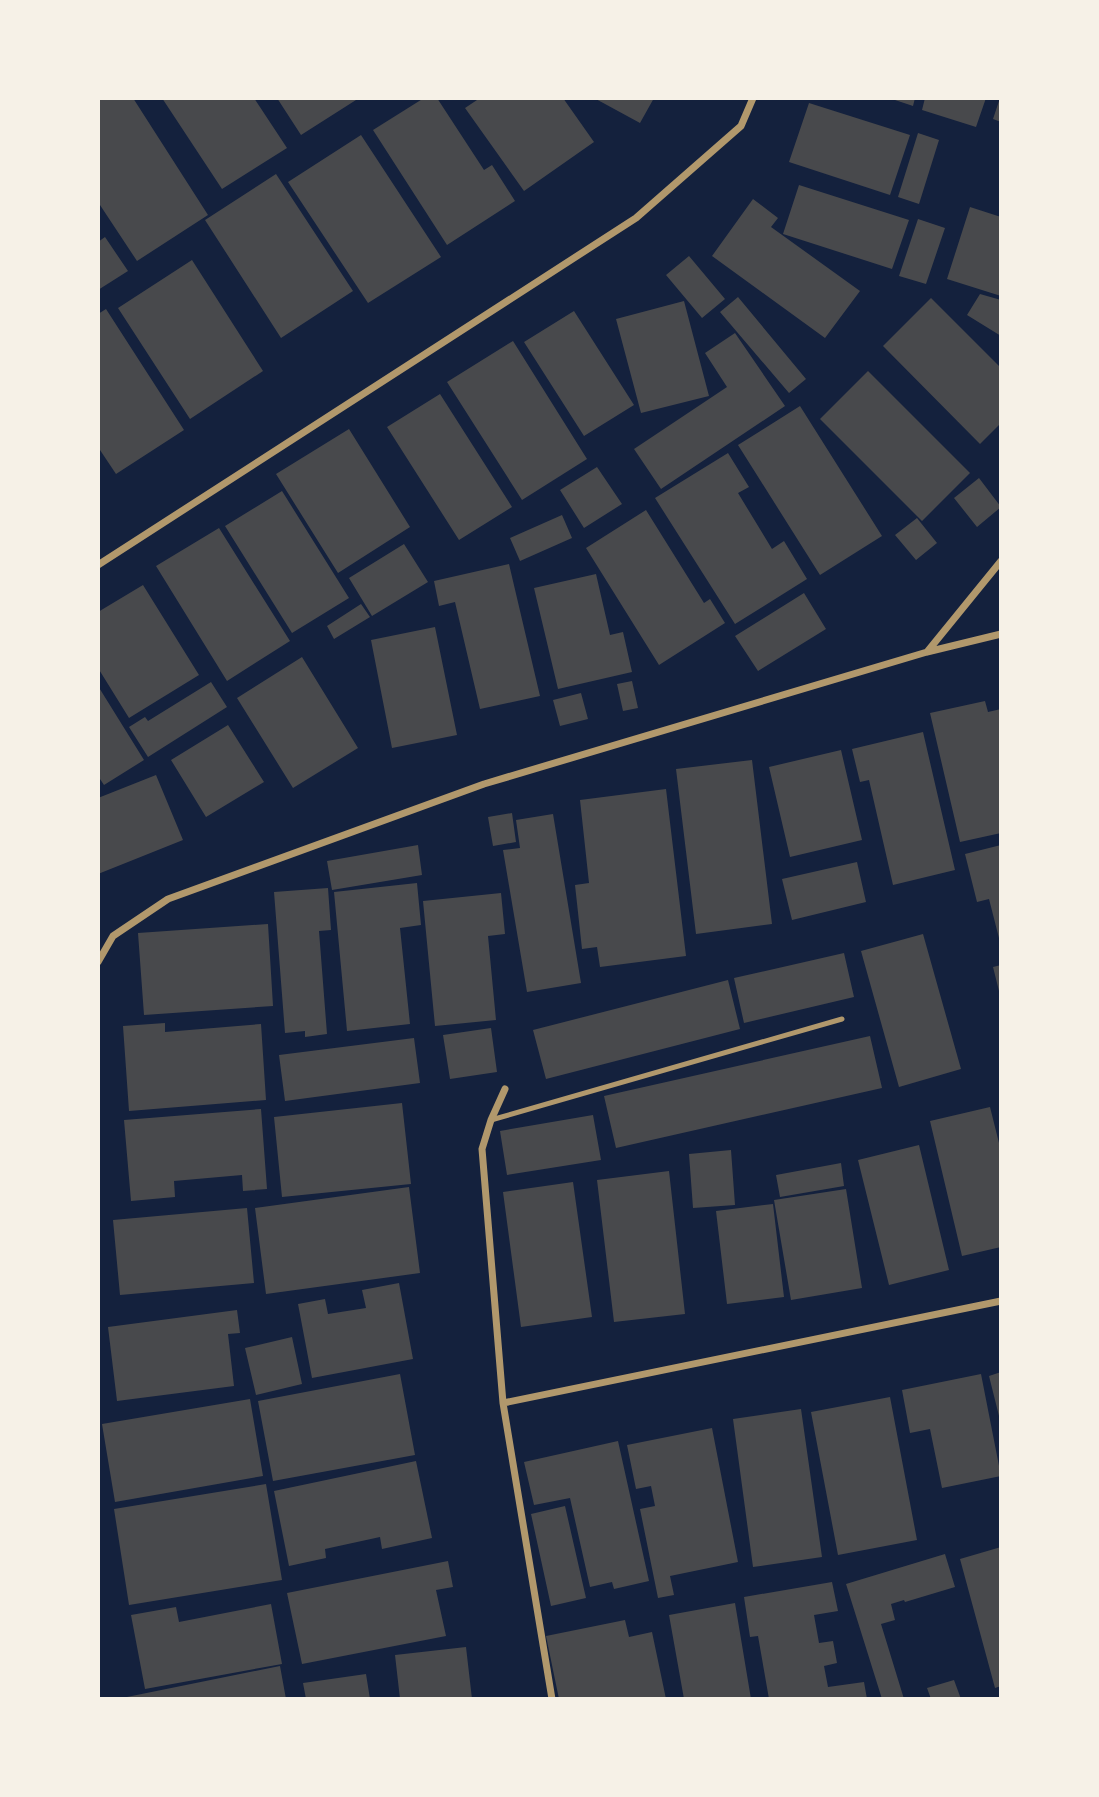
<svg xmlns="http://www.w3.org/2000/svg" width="1099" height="1797" font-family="Commissioner,sans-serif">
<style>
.building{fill:#48494c}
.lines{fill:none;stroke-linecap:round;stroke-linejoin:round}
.service{stroke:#b1986c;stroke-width:5}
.minor{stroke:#b1986c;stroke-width:7}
</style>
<rect width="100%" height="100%" fill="#14213d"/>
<path class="building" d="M100,98H133L208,215L137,261L98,202V99Z
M162,98H254L287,148L222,189Z
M277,98H354L356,100L301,135Z
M424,98H437L484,170L492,165L515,201L447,245L373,130Z
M480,98H563L594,142L524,191L465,108Z
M594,98H654L640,123Z
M889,98H915L913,106Z
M925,98H986L976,127L922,110Z
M1000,98H1001V122L993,119Z
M809,103L910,135L890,195L789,162Z
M918,133L939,140L919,204L898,197Z
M361,135L441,257L368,303L288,182Z
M276,174L353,291L281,338L205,220Z
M799,185L909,220L892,269L783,234Z
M753,199L778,218L771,227L860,291L825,338L712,256Z
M970,207L1001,217V296L947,279Z
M918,219L945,228L926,284L899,276Z
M105,237L128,271L98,290V242Z
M689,256L725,299L702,318L666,275Z
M192,260L263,371L190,419L118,308Z
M980,294L1001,300V336L967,315Z
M738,297L806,379L789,393L720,312Z
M931,298L1001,368V423L980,444L883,346Z
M684,301L709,396L641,413L616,319Z
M106,309L184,430L116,474L98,447V314Z
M574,311L634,405L584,436L524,342Z
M735,333L785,406L661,489L634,449L727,387L705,353Z
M513,341L587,459L522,500L447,382Z
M868,371L970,473L922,521L820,419Z
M440,394L512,507L459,540L387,427Z
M800,406L882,536L820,575L738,445Z
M349,429L410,527L338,573L276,474Z
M728,453L749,487L738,493L772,549L784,541L807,579L735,624L655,498Z
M597,467L622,504L584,528L560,490Z
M979,478L1001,507L977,527L954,498Z
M282,491L349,598L292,633L225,526Z
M646,510L704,603L710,599L725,623L659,665L586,548Z
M562,515L572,538L520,561L510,538Z
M917,518L937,543L916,560L895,535Z
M219,528L290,641L227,681L156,566Z
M404,544L428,582L372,616L349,578Z
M509,564L540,696L480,709L455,602L439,606L434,581Z
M596,574L610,635L623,632L632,672L558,689L534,588Z
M143,585L199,675L129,718L98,668V612Z
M804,593L826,629L758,671L735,636Z
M361,604L370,617L334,639L327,626Z
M435,627L457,735L392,748L371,640Z
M302,657L358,748L293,788L237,698Z
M632,681L638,708L623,711L617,684Z
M211,682L227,707L148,757L129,727L145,717L148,721Z
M98,686L144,760L104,785L98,776Z
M581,693L588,719L560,726L553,700Z
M985,701L988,712L1001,709V833L960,842L930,713Z
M228,725L264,782L206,817L171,760Z
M923,732L955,870L893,885L869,780L860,782L852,749Z
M841,750L862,840L790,857L769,767Z
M752,760L772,924L696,934L676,769Z
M156,775L183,840L98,874V798Z
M666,789L686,956L600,967L597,947L582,949L575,885L589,883L580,800Z
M512,813L516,842L493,846L488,817Z
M553,814L581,983L527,992L503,850L520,848L516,820Z
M418,845L422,875L332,890L327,861Z
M1001,845V942H1000L989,899L977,902L965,854Z
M857,862L866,902L792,920L782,879Z
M417,883L421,925L400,928L410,1024L347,1031L334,892Z
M328,888L331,930L319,931L327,1034L305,1037V1031L285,1033L274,892Z
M501,893L505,934L488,936L496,1020L435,1026L423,901Z
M268,924L273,1006L144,1015L138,933Z
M923,934L961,1069L899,1087L861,951Z
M844,953L854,997L744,1023L734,978Z
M1001,965V994L1000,995L993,967Z
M728,980L740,1029L546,1079L533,1030Z
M165,1023V1032L261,1024L266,1100L129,1111L123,1026Z
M491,1028L497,1072L450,1079L443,1035Z
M870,1036L882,1088L616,1148L604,1096Z
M414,1038L420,1083L285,1101L279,1055Z
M402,1103L411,1184L282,1197L274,1117Z
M990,1107L1001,1151V1247L962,1256L930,1121Z
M261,1109L267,1189L243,1191L242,1175L174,1181L175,1197L131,1201L124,1120Z
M593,1115L601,1160L507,1175L500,1131Z
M919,1145L949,1270L889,1285L858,1160Z
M731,1150L735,1205L693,1208L689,1154Z
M841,1163L844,1186L780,1197L776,1175Z
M669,1171L685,1314L614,1322L597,1180Z
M573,1182L592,1317L521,1327L503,1192Z
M409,1187L420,1273L266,1294L255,1208Z
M846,1189L862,1288L791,1300L774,1200Z
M773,1204L784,1297L727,1304L716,1211Z
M247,1208L254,1283L120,1295L113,1220Z
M399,1283L413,1359L312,1378L298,1304L325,1299L328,1314L366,1308L362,1290Z
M237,1310L240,1333L228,1334L234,1386L117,1401L108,1327Z
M292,1337L302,1384L256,1395L245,1348Z
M1001,1372V1419L1000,1420L989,1376Z
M400,1374L415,1455L273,1481L258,1401Z
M981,1374L1001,1476L942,1488L930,1429L910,1433L902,1390Z
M890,1397L917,1540L838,1555L811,1412Z
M250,1399L263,1476L115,1502L102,1424Z
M801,1409L822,1557L753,1567L733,1419Z
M712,1428L738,1562L670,1576L674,1595L658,1598L640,1509L655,1506L651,1486L636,1489L627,1445Z
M618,1441L649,1581L614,1589L612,1582L590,1587L570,1498L534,1505L524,1462Z
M416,1461L432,1538L382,1549L380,1537L325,1549L326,1558L289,1566L274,1491Z
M266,1484L282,1580L129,1605L114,1509Z
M565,1506L586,1598L551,1606L531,1514Z
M1001,1547V1686L995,1688L960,1559Z
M945,1554L955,1587L905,1602L904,1600L891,1604L895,1620L881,1624L904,1699H882L846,1584Z
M448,1561L453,1587L436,1590L446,1636L302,1664L287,1593Z
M832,1582L838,1611L814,1615L819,1643L833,1641L837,1663L824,1666L828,1687L864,1682L867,1699H769L758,1636L750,1637L744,1597Z
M735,1603L751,1699H684L669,1615Z
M271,1604L282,1664L145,1689L131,1615L176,1607L179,1622Z
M625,1620L629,1637L652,1632L666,1699H559L546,1636Z
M466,1647L472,1699H400L395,1655Z
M280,1666L286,1699H122V1698Z
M366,1674L370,1699H306L303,1683Z
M954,1680L961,1699H931L927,1688Z"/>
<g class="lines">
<path class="service" d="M491,1120L842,1019"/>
<path class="minor" d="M98,565L636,218L741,126L753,98
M927,652L1001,561
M98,962L113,936L168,899L484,784L927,652L1001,634
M505,1089L491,1120L482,1149L503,1403L552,1699
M503,1403L1001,1301"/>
</g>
<rect width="1099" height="1797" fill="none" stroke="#f6f1e7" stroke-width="200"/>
</svg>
